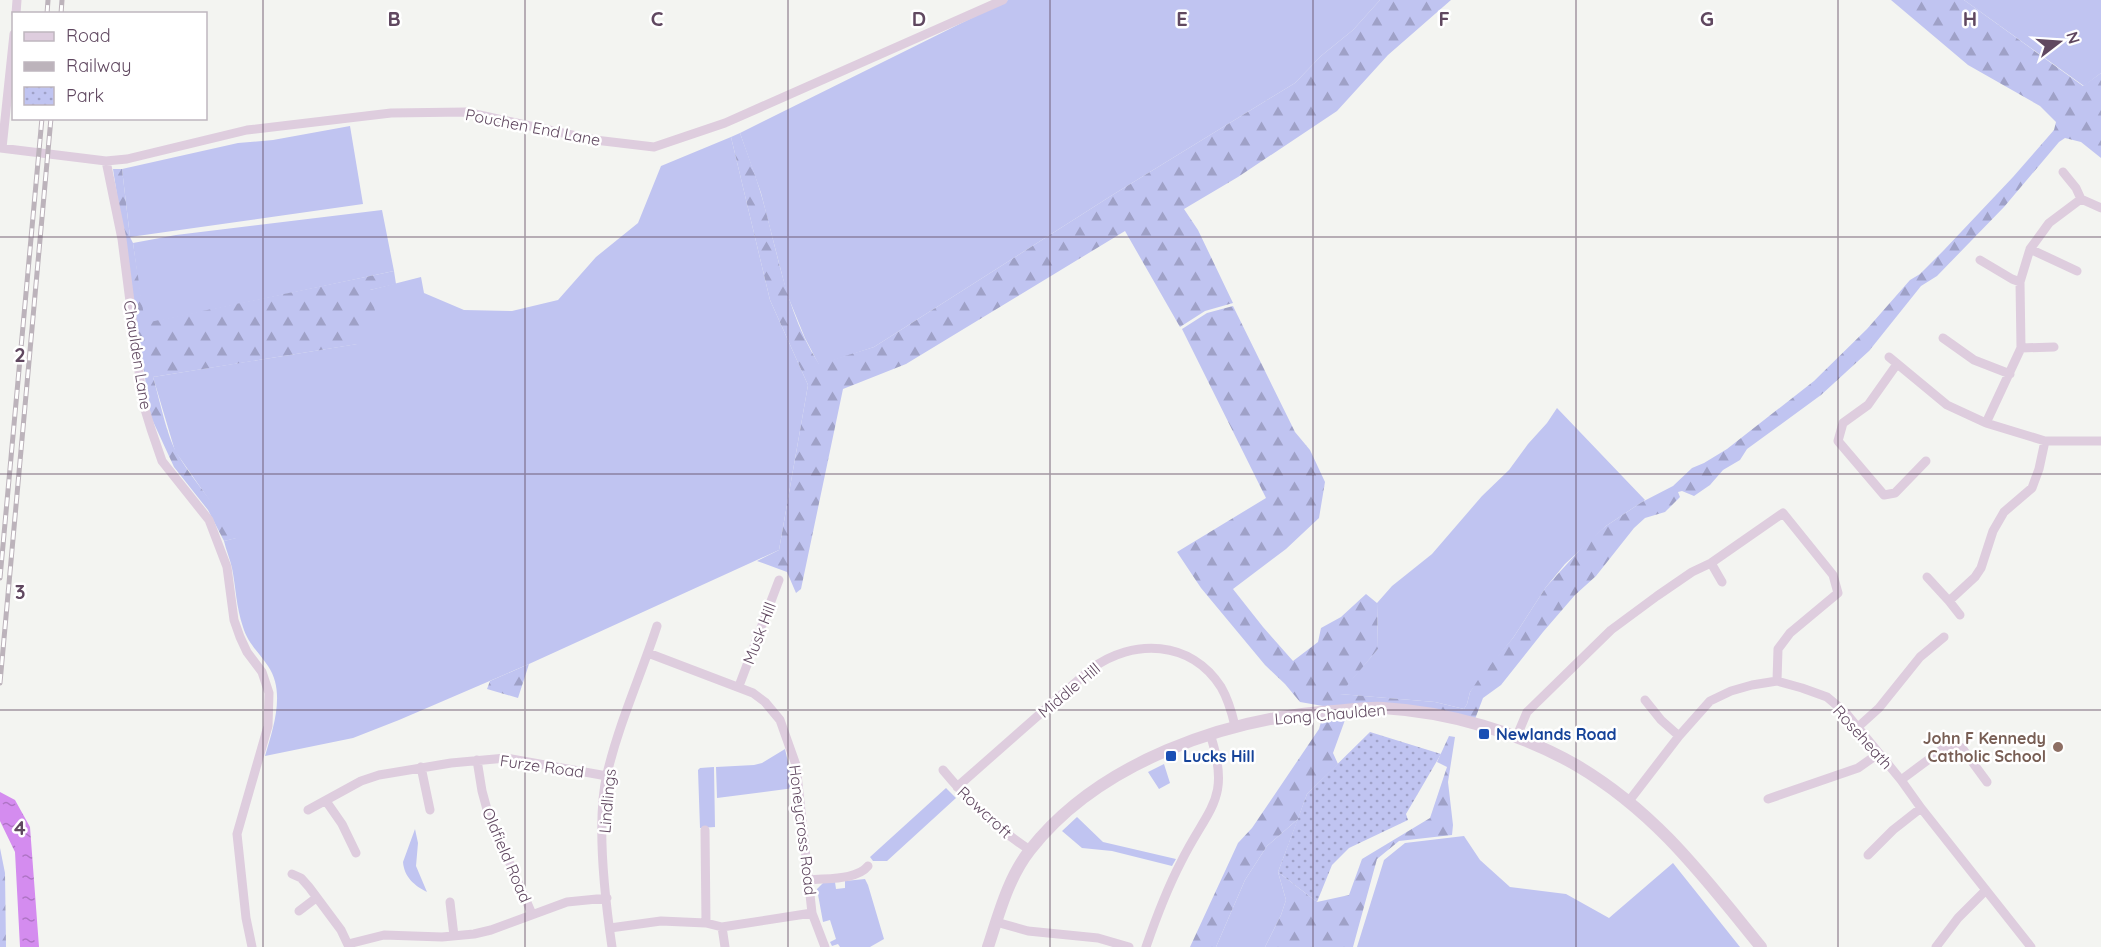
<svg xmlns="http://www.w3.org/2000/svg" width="2101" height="947" font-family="Quicksand,sans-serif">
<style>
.green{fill:#c0c4f1}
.forest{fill:url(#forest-firs)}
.park{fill:url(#park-dots)}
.water{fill:url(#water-ripples)}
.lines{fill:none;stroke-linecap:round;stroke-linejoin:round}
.minor{stroke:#decdde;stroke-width:9}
.tertiary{stroke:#decdde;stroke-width:12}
.rail-casing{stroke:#bcb3bb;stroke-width:5}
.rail{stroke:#fff;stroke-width:3;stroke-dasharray:9;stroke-linecap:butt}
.grid{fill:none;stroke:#604860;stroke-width:1.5;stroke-opacity:0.55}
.transit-dot{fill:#1a4fb4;stroke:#fff;stroke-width:2}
.education-dot{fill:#8d6e63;stroke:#fff;stroke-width:2}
.labels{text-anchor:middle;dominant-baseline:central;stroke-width:5;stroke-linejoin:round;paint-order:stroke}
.street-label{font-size:16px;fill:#604860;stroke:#fff}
.transit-label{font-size:16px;font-weight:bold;fill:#164399;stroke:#fff;text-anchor:start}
.education-label{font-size:16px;font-weight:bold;fill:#785e54;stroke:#fff;text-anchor:end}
.grid-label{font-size:20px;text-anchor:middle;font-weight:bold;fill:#604860;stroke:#fff;stroke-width:5;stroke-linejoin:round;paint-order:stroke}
</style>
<defs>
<pattern id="forest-firs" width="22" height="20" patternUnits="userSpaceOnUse" patternTransform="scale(1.5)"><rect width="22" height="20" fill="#c0c4f1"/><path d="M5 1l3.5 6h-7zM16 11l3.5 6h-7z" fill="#9fa1c7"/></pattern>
<pattern id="park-dots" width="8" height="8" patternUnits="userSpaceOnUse" patternTransform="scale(1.5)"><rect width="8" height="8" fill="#c0c4f1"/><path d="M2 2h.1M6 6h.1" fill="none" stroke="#9fa1c7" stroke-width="1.8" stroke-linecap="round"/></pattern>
<pattern id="water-ripples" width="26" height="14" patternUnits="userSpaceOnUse" patternTransform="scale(1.5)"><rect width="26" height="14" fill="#d48cef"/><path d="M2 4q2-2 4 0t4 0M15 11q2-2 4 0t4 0" fill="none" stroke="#af74c5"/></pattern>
</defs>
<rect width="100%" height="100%" fill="#f3f4f1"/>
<path class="green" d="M1008,0H1380L1353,30L1321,56L1295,83L1114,194L874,347L819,365L805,338L787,294L761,193L740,133Z
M1964,0H2101V73L2084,86Z
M350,126L363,204L130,237L122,169L238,143L273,140Z
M731,137L770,300L808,385L779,550L529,664L399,720L353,738L265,756C273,729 286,692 268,666C259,652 248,644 243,627C236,606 236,588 232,568C230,559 226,550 224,541L236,538L175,451L153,377L357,344L370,290L421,277L424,293L464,310L512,311L558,300L596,257L638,223L661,166Z
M382,210L394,271L144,324L133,243L176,235Z
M1557,408L1645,500L1606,526L1565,564L1546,587L1513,638L1470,692L1467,704L1464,709L1435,702L1339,694L1378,649L1377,603L1392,586L1432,554L1482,496L1509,470L1528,444L1547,423Z
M785,749L794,788L717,798L716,767L754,765L762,763Z
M1164,764L1170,783L1159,789L1148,772Z
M714,767L715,827L700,828L698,770L700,768Z
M946,788L956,798L887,861H873L870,857Z
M1077,817L1103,842L1176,859L1172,866L1112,851L1082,848L1062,831Z
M1298,819L1278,872L1286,900L1281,915L1265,947H1216L1245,880L1267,846Z
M415,829L418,843L416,866L427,892C415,886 404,877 403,862Z
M1464,836L1480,860L1510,887L1566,894L1609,918L1673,863L1740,947H1357L1384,860L1405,843Z
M865,879L868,885L884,939L870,947H840L838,944L832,946L830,942L836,939L830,920L823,922L817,889L823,883L835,882L836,889L845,888V881Z"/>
<path class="forest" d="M1380,0H1451L1388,55L1337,111L1238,177L1184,209L1198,230L1233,303L1205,311L1180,327L1125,231L906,364L843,389L801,589L796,593L787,572L757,561L779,550L808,385L770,300L731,137L740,133C747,153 755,173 761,194C778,252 786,313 819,364L874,347L1114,194L1295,83L1321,56L1353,30Z
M1891,0H1964L2083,86L2101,73V158L2081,142L2065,138L2059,142L2004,207L1937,276L1921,286L1869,351L1821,395L1747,449L1740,460L1723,470L1710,485L1694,496L1682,491L1678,492L1680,497L1665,512L1645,518L1634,528L1596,576L1575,595L1543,632L1501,685L1483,698L1475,719L1323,706L1300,702L1285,684L1265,665L1201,588L1177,552L1266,498L1182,329L1207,313L1233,306L1295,432L1310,450L1325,482L1319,518L1286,549L1233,589L1263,627L1293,661L1318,642L1321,628L1341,617L1366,594L1377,603L1378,649L1340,694L1435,702L1464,709L1467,704L1470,692L1480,677L1513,638L1546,587L1587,542L1606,526L1642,502L1673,486L1692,468L1704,463L1727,449L1814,381L1867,329L1910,280L1920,274L1944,250L2013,177L2054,130L2056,122L2040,106L1968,65Z
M113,169H122L130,237L133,243L145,323L394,271L396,284L370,290L378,323L358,344L153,377C159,397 167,437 177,453C194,483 219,508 237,538L224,541L208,510L174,467L151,417Z
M529,664L518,698L487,689L490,681Z
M1345,720L1333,753L1338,764L1307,794L1298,819L1267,846L1245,880L1216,947H1190L1238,843L1252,828L1319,729L1321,722Z
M1449,736L1455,737L1448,782L1453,825L1452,835L1399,841L1377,859L1353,947H1265L1281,915L1286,900L1278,872L1317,902L1349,895L1362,859L1430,818L1447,767L1437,762Z
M0,848L5,873L6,947H0Z"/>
<path class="park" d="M1370,732L1441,754L1406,814L1408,820L1349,848L1332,865L1317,902L1278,872L1307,794Z"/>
<path class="water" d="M0,792L15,800L30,827L39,947H20L15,852L0,821Z"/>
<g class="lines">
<path class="minor" d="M16,14L17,0
M0,148L106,161L127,159L247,130L391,113L466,112L595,140L654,147L725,123L1003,0
M2,148L14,34
M106,161L122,239L143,403L151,429L162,461L209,520L227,567L234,620L240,637L247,652L262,672L269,693L268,726L237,834L246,918L252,947
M2063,172L2076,188L2081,199
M2030,249L2077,271
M1980,260L2012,279L2020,282
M1943,338L1974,360L2010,374
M2021,348L2054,347
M1889,357L1947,405L1986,423L2045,441H2101
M1897,364L1868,405L1843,423L1838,441L1884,495L1895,493L1926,461
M1986,423L2021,348L2020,282L2030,249L2049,223L2081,199L2101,208
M1711,563L1722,582
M1927,577L1949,601L1975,577L1981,568L1993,531L2004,512L2032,488L2039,469L2045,441
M1949,601L1960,615
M648,653L753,693L765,702L780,720L796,765L812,913L825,947
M739,686L779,580
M1645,700L1661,720L1679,736
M1858,727L1879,708L1920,657L1944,637
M1516,738L1527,712L1611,630L1657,596L1692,572L1711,563L1783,513L1833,575L1838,593L1790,633L1778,649L1777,681
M477,760L482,791L488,813L532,914
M421,767L430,810
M943,770C968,800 997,829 1030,850
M1901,780L1944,748L1952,744L1962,748L1987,782
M957,787L1091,669C1133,638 1191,640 1221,687C1228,699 1232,713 1235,726
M1768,799L1858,768L1878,754
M326,801L342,824L356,853
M1629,801L1679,736L1710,701L1731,691L1752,685L1777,681L1802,688L1827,697L1846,713L1901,780L1921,808L2031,947
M308,810L361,781L379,775L451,763L506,758L607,776
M705,830L706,923
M1868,855L1893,830L1921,808
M292,874L301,878L309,887L341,930L349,947
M810,880C827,878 857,880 868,866
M450,902L454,936
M299,911L316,898
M996,922L1028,931L1098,938L1129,947
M722,927L725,947
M610,928L661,921L706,923L722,927L812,913
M348,944L384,935L442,937L474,934L491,930L567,902L607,898
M612,947C605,899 596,820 607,774C619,723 641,675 657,626
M1146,947C1156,918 1167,889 1181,862C1208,807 1232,800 1210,734
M1936,947L1958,918L1986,890"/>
<path class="tertiary" d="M988,947C999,914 1008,878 1030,850C1099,762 1226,718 1334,711C1350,710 1367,707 1383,708C1449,712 1518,732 1576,765C1656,812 1704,877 1761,947"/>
<g class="rail-casing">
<path id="rail" d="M47,14L48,0
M61,14L62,0
M0,578L42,118
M0,683L51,118"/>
</g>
<use href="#rail" class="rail"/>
</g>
<path class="grid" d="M263,0V947M525,0V947M788,0V947M1050,0V947M1313,0V947M1576,0V947M1838,0V947M0,237H2101M0,474H2101M0,710H2101"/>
<g class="transit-dot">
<rect x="1478" y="728" width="12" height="12" rx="3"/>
<rect x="1165" y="750" width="12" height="12" rx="3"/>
</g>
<circle class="education-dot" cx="2058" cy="747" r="6"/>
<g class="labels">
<g class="street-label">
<text transform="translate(533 127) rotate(11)">Pouchen End Lane</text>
<text transform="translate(138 355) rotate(81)">Chaulden Lane</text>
<text transform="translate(759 633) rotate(-69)">Musk Hill</text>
<text transform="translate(1069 690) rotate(-40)">Middle Hill</text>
<text transform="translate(1330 714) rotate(-5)">Long Chaulden</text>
<text transform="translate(1863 737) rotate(48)">Roseheath</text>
<text transform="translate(542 766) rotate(8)">Furze Road</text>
<text transform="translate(607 801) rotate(-85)">Lindlings</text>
<text transform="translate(985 812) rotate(43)">Rowcroft</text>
<text transform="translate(803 830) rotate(83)">Honeycross Road</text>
<text transform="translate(507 855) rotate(67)">Oldfield Road</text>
</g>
<g class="transit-label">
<text x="1496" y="734">Newlands Road</text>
<text x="1183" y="756">Lucks Hill</text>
</g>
<g class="education-label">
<text x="2046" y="738">John F Kennedy<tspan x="2046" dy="18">Catholic School</tspan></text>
</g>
</g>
<g class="grid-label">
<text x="394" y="26">B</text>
<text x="657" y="26">C</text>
<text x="919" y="26">D</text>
<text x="1182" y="26">E</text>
<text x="1444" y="26">F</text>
<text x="1707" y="26">G</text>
<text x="1970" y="26">H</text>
<text x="20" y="362">2</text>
<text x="20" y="599">3</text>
<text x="20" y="835">4</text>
</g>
<rect x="12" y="12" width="195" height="108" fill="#ffffff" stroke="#bfb6bf" stroke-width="1.5"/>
<rect x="24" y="32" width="30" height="9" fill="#decdde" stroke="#bfb6bf" stroke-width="1.5"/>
<text x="66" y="42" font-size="18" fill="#604860">Road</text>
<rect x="24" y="62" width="30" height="9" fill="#bcb3bb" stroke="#bfb6bf" stroke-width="1.5"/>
<text x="66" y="72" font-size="18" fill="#604860">Railway</text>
<rect x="24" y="87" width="30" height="18" fill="url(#park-dots)" stroke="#bfb6bf" stroke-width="1.5"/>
<text x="66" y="102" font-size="18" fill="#604860">Park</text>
<g transform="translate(2059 42) rotate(73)" stroke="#ffffff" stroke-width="4.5" paint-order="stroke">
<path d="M0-4.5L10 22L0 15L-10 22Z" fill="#604860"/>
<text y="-9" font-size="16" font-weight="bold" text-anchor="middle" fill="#604860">N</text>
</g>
</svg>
